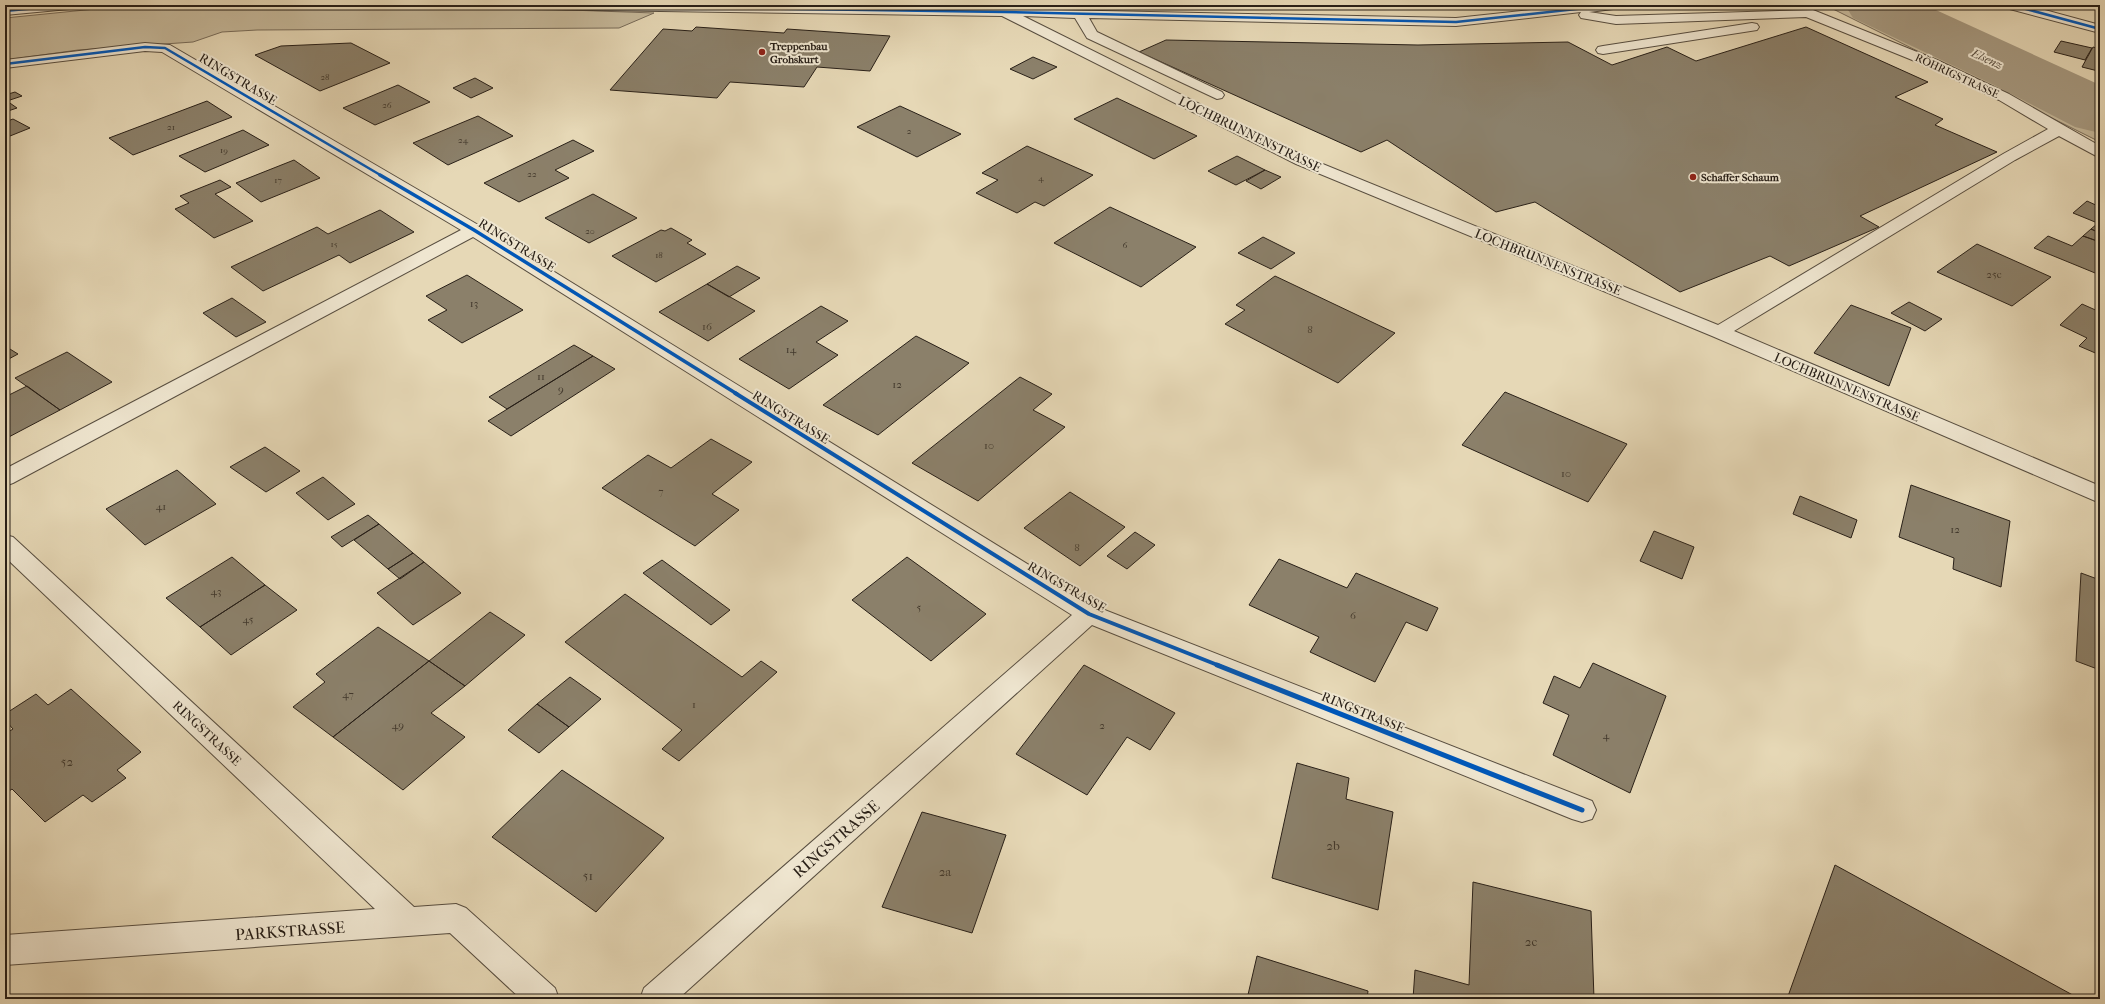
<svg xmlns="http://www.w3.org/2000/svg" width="2105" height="1004" font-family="'IM FELL French Canon',serif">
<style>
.green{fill:#c6b99b;stroke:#786c5a}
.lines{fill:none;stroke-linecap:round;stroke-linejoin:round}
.river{fill:#a69980;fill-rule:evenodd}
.building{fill:#8b806a;stroke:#292018}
.minor-casing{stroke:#584e40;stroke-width:2}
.minor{fill:#efe6d0;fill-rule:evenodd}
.cycleway-far3-casing{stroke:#efe6d0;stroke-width:4}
.cycleway-far2-casing{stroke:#efe6d0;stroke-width:5.5}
.cycleway-far1-casing{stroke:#efe6d0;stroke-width:6}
.cycleway-casing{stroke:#efe6d0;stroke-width:8}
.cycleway-far3{stroke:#0057b8;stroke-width:2.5}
.cycleway-far2{stroke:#0057b8;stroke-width:3.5}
.cycleway-far1{stroke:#0057b8;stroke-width:4}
.cycleway{stroke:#0057b8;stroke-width:5}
.poi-dot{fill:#8f2418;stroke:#efe6d0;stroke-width:1.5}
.labels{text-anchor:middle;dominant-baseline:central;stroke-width:4;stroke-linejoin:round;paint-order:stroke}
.far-number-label{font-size:9px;fill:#42382c}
.far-poi-label{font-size:11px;font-weight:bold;fill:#292018;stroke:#efe6d0;text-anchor:start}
.far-street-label{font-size:11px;fill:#292018;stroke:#efe6d0}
.number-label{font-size:11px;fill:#42382c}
.far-water-label{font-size:12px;font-style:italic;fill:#554a3c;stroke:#efe6d0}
.street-label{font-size:13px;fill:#292018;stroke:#efe6d0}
.near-number-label{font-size:13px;fill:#42382c}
.near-street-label{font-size:16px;fill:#292018;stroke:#efe6d0}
</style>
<rect width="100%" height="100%" fill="#e6d8b6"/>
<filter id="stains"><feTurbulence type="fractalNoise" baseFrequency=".005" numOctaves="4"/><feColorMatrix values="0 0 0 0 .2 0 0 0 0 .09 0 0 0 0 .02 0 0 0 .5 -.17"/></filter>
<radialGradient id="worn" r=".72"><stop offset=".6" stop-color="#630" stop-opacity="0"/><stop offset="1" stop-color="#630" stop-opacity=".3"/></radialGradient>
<path class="green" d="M135,5H427L654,13L619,28L257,30L222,32L193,42L78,50L5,60V18Z
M1825,5H1896L2038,74L2100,108V142Z"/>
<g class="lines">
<path class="river" d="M1845,5H1925L2100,85V133L2075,127L1994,85L1853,18Z"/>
</g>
<path class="building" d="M696,27L784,33L787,29L890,36L870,71L817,67L804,87L730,82L717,98L610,90L663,29L692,31Z
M1806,27L1928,82L1895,97L1943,119L1935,125L1997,152L1860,216L1879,227L1789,266L1770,256L1680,292L1535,202L1496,212L1387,140L1361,152L1139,52L1166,40L1418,45L1568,42L1612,65L1667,47L1696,61Z
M2061,41L2092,48L2085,60L2054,52Z
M351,43L390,63L320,91L255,55L281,46Z
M2093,47L2100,49V75H2097L2098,71L2082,67Z
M1033,57L1057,67L1033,79L1010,69Z
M475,78L493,88L471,98L453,88Z
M398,85L430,102L375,125L343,108Z
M15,92L22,96L7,101L17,108L5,112V95Z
M1117,98L1197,136L1154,159L1074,119Z
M207,101L232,117L133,155L109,138Z
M900,106L961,134L917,157L857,127Z
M478,116L513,136L448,165L413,143Z
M13,119L30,128L5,138V122Z
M243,130L269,145L205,172L179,156Z
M573,140L594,151L555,170L569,178L519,202L484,183Z
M1027,146L1093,175L1044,206L1035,202L1017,213L976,193L998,180L982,173Z
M1237,156L1265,170L1236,185L1208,171Z
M294,160L320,178L261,202L236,183Z
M1265,170L1281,177L1261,189L1246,181Z
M220,180L231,187L215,194L253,221L214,238L175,209L189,203L180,196Z
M593,194L637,218L589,243L545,218Z
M2087,201L2100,207V224L2073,213Z
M1110,207L1196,247L1141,287L1054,243Z
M380,210L414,232L350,263L339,255L263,291L231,267L317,227L328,234Z
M2098,223L2100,224V233L2091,229Z
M671,228L692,240L687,243L706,254L656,282L612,256L661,230L665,231Z
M2091,229L2100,233V242L2083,236Z
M2048,236L2072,246L2083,236L2100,242V275L2034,248Z
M1263,237L1295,253L1271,269L1238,253Z
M1977,244L2051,277L2012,306L1937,272Z
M737,266L760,278L729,297L707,284Z
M467,275L523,310L462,343L428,320L447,310L426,296Z
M1275,276L1395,333L1338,383L1225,324L1245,310L1236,305Z
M707,284L755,311L708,341L659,312Z
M232,298L266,322L236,337L203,313Z
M1909,302L1942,319L1925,331L1891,313Z
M2082,304L2100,312V355L2079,346L2087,338L2060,325Z
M1851,305L1911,328L1889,386L1814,353Z
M821,306L848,321L816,342L838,355L789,389L739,359Z
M916,336L969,363L878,435L823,405Z
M574,345L593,356L507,409L489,397Z
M5,346L18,354L5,361Z
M67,352L112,382L60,410L15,378Z
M593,356L615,369L511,436L488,421Z
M1020,377L1052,394L1033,410L1065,427L978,501L912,463Z
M27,386L60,410L5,439V397Z
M1505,392L1627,444L1588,502L1462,445Z
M711,439L752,462L712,494L739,510L695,546L602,488L648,455L671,468Z
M265,447L300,471L266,492L230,467Z
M177,470L216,504L145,545L106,509Z
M323,477L355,504L328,520L296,493Z
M1911,485L2010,521L2001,587L1953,569L1954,558L1899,537Z
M1070,492L1125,527L1080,566L1024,528Z
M1800,496L1857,520L1851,538L1793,514Z
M368,515L379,524L342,547L331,537Z
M379,524L413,553L388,569L354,540Z
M1654,531L1694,547L1682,579L1640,561Z
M1135,532L1155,545L1127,569L1107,556Z
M413,553L424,562L400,579L388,569Z
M232,557L265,585L200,627L166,598Z
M907,557L986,614L931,661L852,600Z
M1279,559L1347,588L1356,573L1438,608L1427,631L1406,622L1375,682L1310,652L1319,637L1249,605Z
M662,560L730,610L711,625L643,573Z
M424,562L461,593L413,625L377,593Z
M2081,573L2100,580V670L2076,661Z
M265,585L297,610L231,655L200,627Z
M625,594L742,677L761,661L777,672L679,761L662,749L682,730L565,642Z
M490,612L525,635L465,686L429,661Z
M378,627L429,661L333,737L293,707L325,682L316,674Z
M429,661L465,686L431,713L465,737L403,790L333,737Z
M1593,663L1666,696L1630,793L1553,755L1569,715L1543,703L1554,676L1580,688Z
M1084,665L1175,713L1150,750L1127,737L1087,795L1016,754Z
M570,677L601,699L569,727L537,704Z
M71,689L141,752L117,770L126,778L92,802L83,795L45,822L12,789L5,794V734L13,729L5,720V714L36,694L48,705Z
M537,704L569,727L539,753L508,730Z
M1297,763L1349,778L1346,799L1393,812L1378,910L1272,878Z
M562,770L664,838L596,912L492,837Z
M922,812L1006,835L972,933L882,907Z
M1835,865L2080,999H1787Z
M1473,882L1591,911L1594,999H1413L1415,970L1469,985Z
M1257,956L1368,991L1367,999H1247Z"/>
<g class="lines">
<g class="minor-casing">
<path id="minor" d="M27,5H76L69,9L5,15V7Z
M516,5H793L1456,18L1577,5H1620L1613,9L1589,12L1616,16L1813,10L1937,60L2009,94L2100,146V158L2059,136L2015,160L1734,331L2100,486V503L1712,336L1296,164L1002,16L523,9ZM1581,12L1579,15L1581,18L1616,24L1806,17L1927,66L1999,100L2048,129L2003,154L1718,325L1308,158L1023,16L1075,18L1087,38L1217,99L1222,98L1224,95L1222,92L1097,32L1089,18L1456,26Z
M2004,5H2026L2100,25V33L2006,8Z
M1752,23L1757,24L1759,27L1757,30L1603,54L1598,53L1596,50L1598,47L1603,46Z
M145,43L170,45L480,226L1097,607L1592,801L1596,810L1592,819L1582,822L1572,819L1092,625L678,999H640L644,988L1072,615L473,237L13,483L5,486V469L461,230L162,52L145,51L5,68V60Z
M5,535L13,537L414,907L456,904L466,908L555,988L559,999H521L450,933L5,965V935L375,909L5,557Z"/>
</g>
<use href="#minor" class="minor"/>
<g class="cycleway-far3-casing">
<path id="cycleway-far3" d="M523,5L1004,12L1456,22L1613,5
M2011,5L2100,29
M5,11L69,5
M5,64L145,47L165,48L382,176"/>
</g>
<g class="cycleway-far2-casing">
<path id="cycleway-far2" d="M380,175L474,230L737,394"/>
</g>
<g class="cycleway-far1-casing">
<path id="cycleway-far1" d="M735,393L1089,614L1220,666"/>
</g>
<g class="cycleway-casing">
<path id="cycleway" d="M1217,665L1582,810"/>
</g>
<use href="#cycleway-far3" class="cycleway-far3"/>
<use href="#cycleway-far2" class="cycleway-far2"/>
<use href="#cycleway-far1" class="cycleway-far1"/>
<use href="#cycleway" class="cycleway"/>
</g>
<g class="poi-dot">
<circle cx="762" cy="52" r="4"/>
<circle cx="1693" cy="177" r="4"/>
</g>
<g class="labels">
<g class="far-number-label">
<text x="325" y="77">28</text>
<text x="387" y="105">26</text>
<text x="171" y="127">21</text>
<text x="909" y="131">2</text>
<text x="463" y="140">24</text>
<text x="224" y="150">19</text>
<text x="532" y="174">22</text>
<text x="1041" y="178">4</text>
<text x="278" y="180">17</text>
<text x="590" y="231">20</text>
<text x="334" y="244">15</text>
<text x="1125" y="245">6</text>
<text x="659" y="255">18</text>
</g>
<g class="far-poi-label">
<text x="770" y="46">Treppenbau<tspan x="770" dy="13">Grohskurt</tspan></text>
<text x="1701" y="177">Schaffer Schaum</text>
</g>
<g class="far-street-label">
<text transform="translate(1957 76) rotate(25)">RÖHRIGSTRASSE</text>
</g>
<g class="number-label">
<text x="1994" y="274">25c</text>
<text x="474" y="303">13</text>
<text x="707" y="326">16</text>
<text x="1310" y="329">8</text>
<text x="791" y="349">14</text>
<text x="541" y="376">11</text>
<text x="897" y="384">12</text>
<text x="561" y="389">9</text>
<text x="989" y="445">10</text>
<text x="1566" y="473">10</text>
<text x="661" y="491">7</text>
<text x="161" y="506">41</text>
<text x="1955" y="529">12</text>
<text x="1077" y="547">8</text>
<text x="216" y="591">43</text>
<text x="919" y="607">5</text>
<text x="1353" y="615">6</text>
<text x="248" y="619">45</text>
<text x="348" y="694">47</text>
<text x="694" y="704">1</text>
<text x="398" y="725">49</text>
<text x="1102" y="725">2</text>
<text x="1606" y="735">4</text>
</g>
<g class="far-water-label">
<text transform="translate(1987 59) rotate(25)">Elsenz</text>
</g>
<g class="street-label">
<text transform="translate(238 79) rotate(31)">RINGSTRASSE</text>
<text transform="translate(1250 134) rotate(26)">LOCHBRUNNENSTRASSE</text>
<text transform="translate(517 245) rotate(32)">RINGSTRASSE</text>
<text transform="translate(1548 262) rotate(22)">LOCHBRUNNENSTRASSE</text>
<text transform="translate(1847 387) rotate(23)">LOCHBRUNNENSTRASSE</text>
<text transform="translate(791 417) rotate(32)">RINGSTRASSE</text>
<text transform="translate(1067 587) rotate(30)">RINGSTRASSE</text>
<text transform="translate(1363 712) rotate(22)">RINGSTRASSE</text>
<text transform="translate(207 733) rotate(43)">RINGSTRASSE</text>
</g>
<g class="near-number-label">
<text x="67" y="761">52</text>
<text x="1333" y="845">2b</text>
<text x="945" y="871">2a</text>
<text x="588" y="875">51</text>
<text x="1531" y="941">2c</text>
</g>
<g class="near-street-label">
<text transform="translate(836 839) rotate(-41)">RINGSTRASSE</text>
<text transform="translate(290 931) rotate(-4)">PARKSTRASSE</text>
</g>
</g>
<rect width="2105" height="1004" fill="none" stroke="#e6d8b6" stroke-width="20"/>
<rect x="6" y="6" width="2093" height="992" fill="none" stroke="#292018" stroke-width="2"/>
<rect x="10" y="10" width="2085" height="984" fill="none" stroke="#292018"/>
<rect width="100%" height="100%" filter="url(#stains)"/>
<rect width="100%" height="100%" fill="url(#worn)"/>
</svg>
